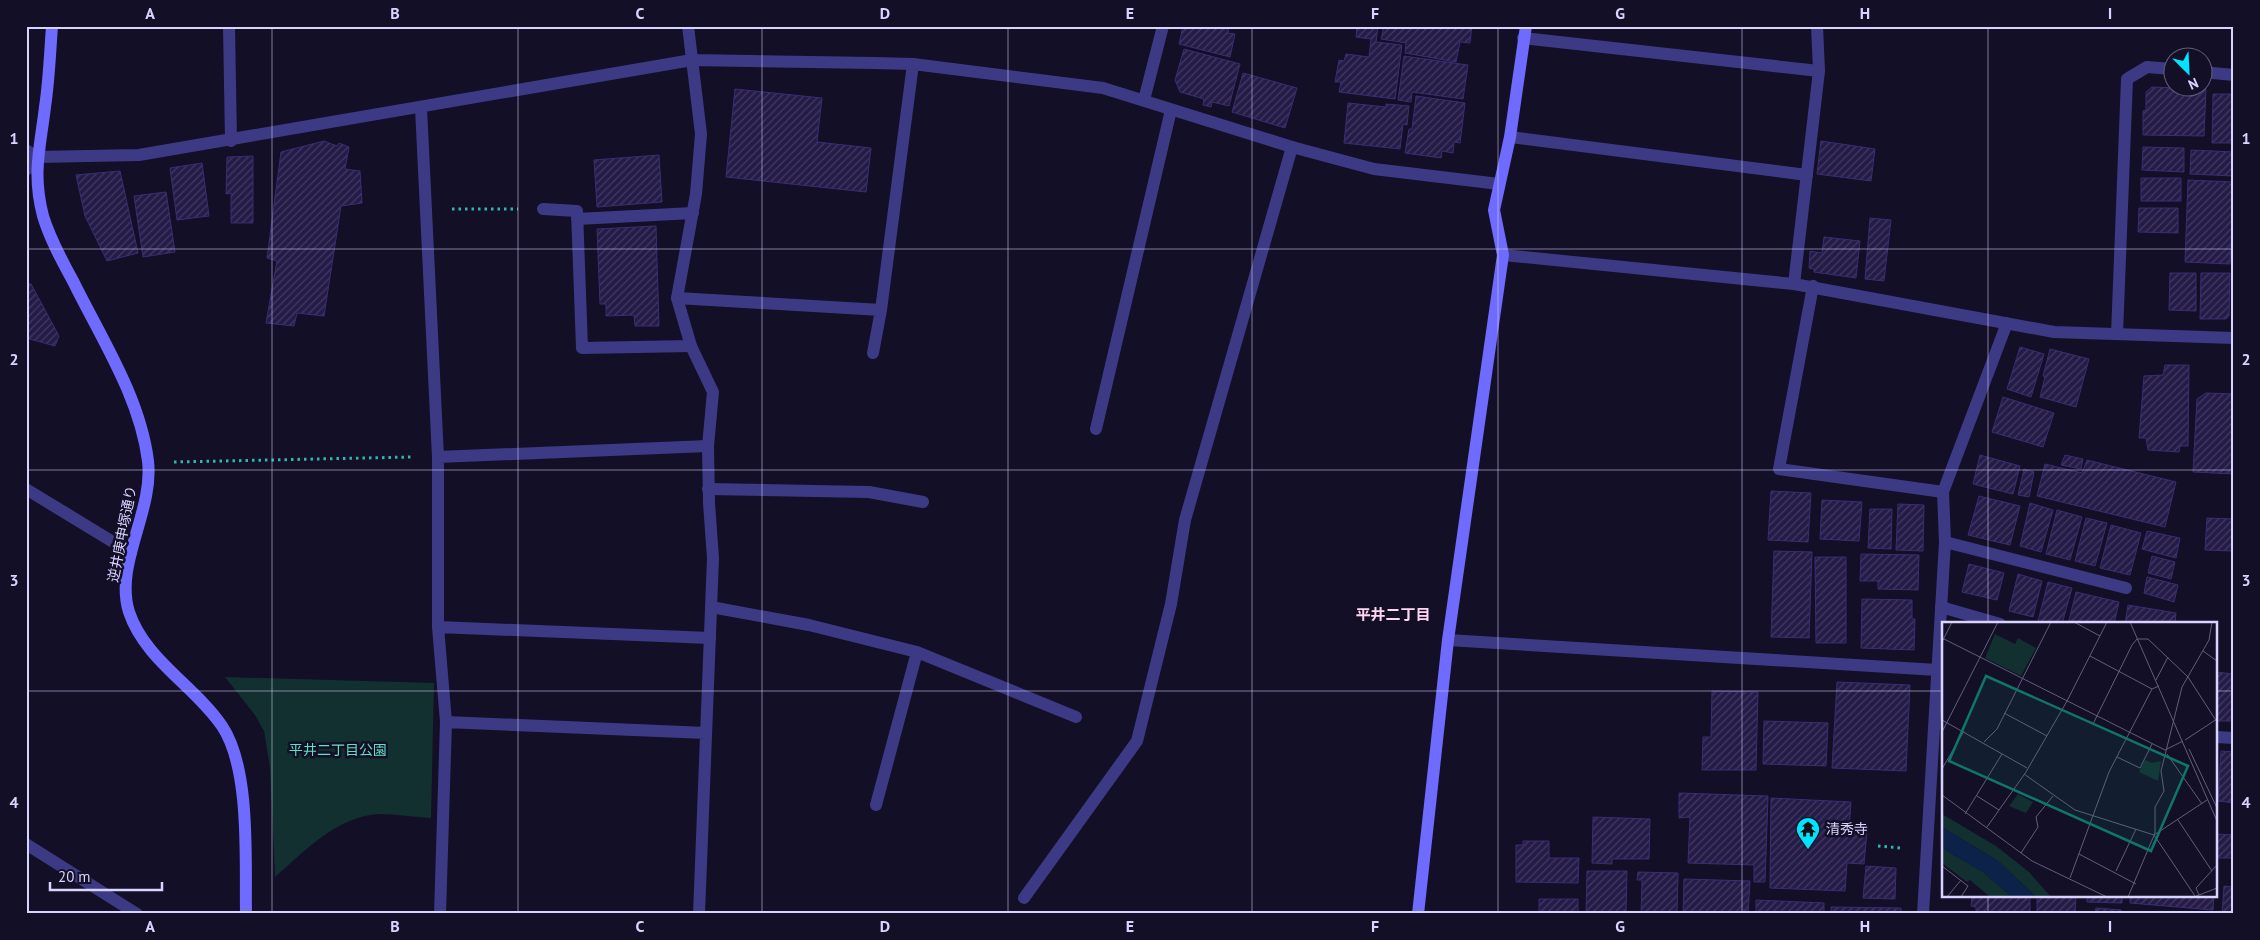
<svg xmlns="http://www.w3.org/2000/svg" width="2260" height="940" font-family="'PT Sans','Noto Sans JP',sans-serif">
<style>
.park{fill:#12302f}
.building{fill:url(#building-hatch);stroke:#3b2d73}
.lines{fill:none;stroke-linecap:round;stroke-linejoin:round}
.path{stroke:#2fb8b0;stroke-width:3;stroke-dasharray:2.5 4;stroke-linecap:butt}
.lane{stroke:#3d3a85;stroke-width:12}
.street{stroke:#3d3a85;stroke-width:12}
.secondary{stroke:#6f6bff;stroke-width:12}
.grid{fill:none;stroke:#d9d4ff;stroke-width:1;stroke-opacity:0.55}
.labels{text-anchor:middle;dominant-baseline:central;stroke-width:5;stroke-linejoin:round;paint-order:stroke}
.street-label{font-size:14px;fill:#d9d4ff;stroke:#130f26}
.park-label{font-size:14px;fill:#5fe0c0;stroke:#130f26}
.poi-label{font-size:14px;fill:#d9d4ff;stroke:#130f26;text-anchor:start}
.neighbourhood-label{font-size:15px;font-weight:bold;fill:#ffd6f0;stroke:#130f26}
.inset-road{fill:none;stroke:#625e7d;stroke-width:1}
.view{fill:#0f766e;fill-opacity:0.15;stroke:#0f766e;stroke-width:2.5}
.inset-edge{fill:none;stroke:#d9d4ff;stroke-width:2.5}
.neatline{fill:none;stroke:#d9d4ff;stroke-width:2}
.grid-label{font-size:16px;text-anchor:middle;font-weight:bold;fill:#d9d4ff}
</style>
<defs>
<pattern id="building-hatch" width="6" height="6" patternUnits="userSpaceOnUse" patternTransform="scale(1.25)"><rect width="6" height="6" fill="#241b47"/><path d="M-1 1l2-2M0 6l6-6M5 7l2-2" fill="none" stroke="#433b63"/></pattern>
</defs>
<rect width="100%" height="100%" fill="#130f26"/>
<path class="park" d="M225,677L434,683L431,818C414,817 395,814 378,814C336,817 305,851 275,877L270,767L264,731L255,715Z"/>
<path class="building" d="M1183,26H1229L1228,33L1235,34L1230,57L1179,44Z
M1357,26H1378L1376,42L1402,45L1395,99L1339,92L1341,82H1335L1339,60L1344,61L1346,54L1369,57L1371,39L1356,37Z
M1384,26H1472L1470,43L1460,42L1456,62L1405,53L1406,43L1381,39Z
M1184,49L1240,64L1229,106L1212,102L1211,107L1203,105L1204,99L1180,92L1175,80Z
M1404,56L1468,65L1463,99L1412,92L1411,102L1398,100Z
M1243,73L1297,88L1285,128L1232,112Z
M2152,87L2206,89L2204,136L2143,135V111L2146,110V92Z
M735,89L822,98L817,142L871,148L866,192L726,177Z
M2213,94H2234V143H2212Z
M1416,96L1465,103L1460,143L1454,142L1453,153L1442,151L1441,158L1405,153L1409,129H1412Z
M1348,103L1386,107V104L1409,106L1407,125L1403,124L1400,149L1344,143Z
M324,141L337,146L339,143L349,147L345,169L360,171L362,203L341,206L324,316L297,313L294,326L266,323L277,261L267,258L281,152Z
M1821,141L1875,149L1871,181L1817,174Z
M2143,147L2184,148V172L2142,170Z
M2191,150L2234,152V176L2190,174Z
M659,155L662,202L597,207L594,160Z
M253,156V223H231V193L226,194L227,157Z
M202,163L209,216L177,220L170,168Z
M120,171L138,253L107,261L85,216L76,175Z
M2141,178H2181V201H2141Z
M2188,180L2234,182L2230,264L2185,262Z
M166,192L175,252L143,257L134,196Z
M2139,208H2178V233L2138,232Z
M1870,218L1891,220L1884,281L1865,279Z
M656,226L659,326H635L634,315L606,316V304H600L597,229Z
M1824,237L1860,241L1856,278L1814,272V269L1809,268L1810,251L1822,253Z
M2170,273H2196V311L2169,310Z
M2201,273H2230L2229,316L2226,319H2200Z
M26,283L31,284L59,336L55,346L26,338Z
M2020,347L2044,354L2031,397L2007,389Z
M2050,349L2089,359L2076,407L2040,397L2045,377L2043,376Z
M2165,365H2189L2188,446H2180L2179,452L2148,450L2146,438H2139L2144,376L2163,375Z
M2206,393L2234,394V474L2193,472L2197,399Z
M2003,397L2054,413L2043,447L1992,432Z
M1980,455L2020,466L2013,494L1973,484Z
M2065,455L2083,459L2081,469L2061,465Z
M2087,460L2176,482L2165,527L2037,496L2045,464L2082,473Z
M2024,469L2034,472L2029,497L2018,495Z
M1771,491L1811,493L1808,542L1768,540Z
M1979,496L2020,506L2010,545L1968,535Z
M1822,500L1862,502L1859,541L1820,539Z
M2030,503L2053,510L2041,552L2020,546Z
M1898,504L1924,505L1923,551L1896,550Z
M1870,509H1892L1891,549L1868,548Z
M2057,510L2082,517L2070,560L2046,554Z
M2086,518L2107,523L2095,566L2075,561Z
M2207,518L2234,519V551L2205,550Z
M2111,525L2141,533L2130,575L2100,568Z
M2147,531L2180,538L2176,558L2142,549Z
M1774,551L1812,552L1809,638L1771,637Z
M1861,554L1919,555L1918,590L1878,589V581H1860Z
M2152,556L2175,562L2171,579L2148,573Z
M1815,557H1846V643H1816Z
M1969,564L2004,573L1997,600L1962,592Z
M2018,574L2042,581L2033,617L2009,611Z
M2147,577L2178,585L2174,602L2144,593Z
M2048,582L2072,588L2062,624H2050L2038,621Z
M2076,592L2119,602L2114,624H2068Z
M1862,599L1912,600V619H1915L1914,650L1861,648Z
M2128,605L2176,613L2175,624H2125Z
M2216,672L2234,674V721H2216Z
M1837,682L1910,685L1906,771L1832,768Z
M1712,691L1758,692L1756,770H1702L1703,737H1711Z
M1764,721L1828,723L1826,766L1763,764Z
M2221,751L2234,752V803L2218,801Z
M1679,793L1768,796L1765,882H1754V865L1688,863L1690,817L1679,818Z
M1771,798L1851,802L1849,830L1867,831L1864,864L1847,863L1845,891L1770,888Z
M1593,817L1650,819L1649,859H1612V864L1592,863Z
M2216,834L2234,835V858H2216Z
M1523,841H1549V858H1579L1578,883L1516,882V845H1523Z
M1866,866L1896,868L1895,899L1863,898Z
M1587,871H1627L1626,914H1586Z
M1638,872L1678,873L1677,914H1641L1642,880H1637Z
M1684,879L1750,881L1748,914H1683Z
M2224,886L2234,887V914H2222Z
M1972,896H2030V914H1976V907L1971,906Z
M2037,896H2076L2075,914H2039L2037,912Z
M2087,896H2122V903L2087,902Z
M2130,896H2214L2213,910L2130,903Z
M1539,899H1578V914H1539Z
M1756,900L1824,903V914H1756Z
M1831,907L1901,908V914H1831Z
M2096,908L2121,910V914H2095Z"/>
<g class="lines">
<path class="path" d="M452,209H518
M174,462L412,457
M1878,846L1901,848"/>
<path class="lane" d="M1523,38L1819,71
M2202,72L2234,75
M421,108L438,457V627L446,722
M1510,137L1807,175
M543,209L577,211L582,348L691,346
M577,219L693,213
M1813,286L1779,469L1943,492
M677,298L881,310
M2117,334L2127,79L2147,67L2172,69
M873,353L881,310L913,64
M1096,429L1171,110
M438,457L708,446
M26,489L131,553
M708,489L869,492L923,502
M1945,542L2126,588
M711,607L809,625L917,652L1076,717
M1941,607L2000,624
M438,627L710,638
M2216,737L2234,738
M876,805L917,652
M1024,898L1137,741L1171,604L1185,520L1292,147"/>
<path class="street" d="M229,26L231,141
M688,26L701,134L696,194L677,298L691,346L713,392L708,446L709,503L713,558L699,914
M1144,100L1163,26
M26,150L37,157L26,170
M37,157L139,155L692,60L874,63L913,64L1103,88L1292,147L1374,169L1499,184
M1503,255L1794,284L2054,332L2234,338
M1794,284L1819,71L1817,26
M1448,640L1937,670
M26,844L137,914
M440,914L446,722L706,733
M1923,914L1945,542L1943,492L2007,323"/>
<path class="secondary" d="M52,26C50,53 49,81 45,107C40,149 32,173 43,216C50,239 62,261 73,281C101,338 140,397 148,461C154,511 114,564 129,612C145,660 195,686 222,726C251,769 245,862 246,914
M1418,914L1448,640L1503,255L1494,210L1510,137L1526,26"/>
</g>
<path class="grid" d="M272,26V914M518,26V914M762,26V914M1008,26V914M1252,26V914M1498,26V914M1742,26V914M1988,26V624M26,249H2234M26,470H2234M26,691H1944M2216,691H2234M1988,896V914"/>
<defs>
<g id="temple-pin" transform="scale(1.25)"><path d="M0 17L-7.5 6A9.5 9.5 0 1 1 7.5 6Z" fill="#00e5ff" stroke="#130f26"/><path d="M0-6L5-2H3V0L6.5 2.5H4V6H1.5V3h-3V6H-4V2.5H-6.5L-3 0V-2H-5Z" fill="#111"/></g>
</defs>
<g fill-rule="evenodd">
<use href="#temple-pin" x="1808" y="829"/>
</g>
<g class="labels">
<g class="street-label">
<text transform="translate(122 534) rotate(-79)">逆井庚申塚通り</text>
</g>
<g class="park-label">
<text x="338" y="750">平井二丁目公園</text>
</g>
<g class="poi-label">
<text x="1826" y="829">清秀寺</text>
</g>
<g class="neighbourhood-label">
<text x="1393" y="614">平井二丁目</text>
</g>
</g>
<g transform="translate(1942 622)">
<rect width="275" height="275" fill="#130f26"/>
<path d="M76,172L91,180L84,191L67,184Z" fill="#12302f"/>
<path d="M53,12L73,22L76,16L94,26L79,54L43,36ZM203,138L210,141L219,139L216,159L197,150ZM0,192L54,224L87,250L109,275H94L56,239L0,205ZM0,226L41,250L70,275H48L28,258L25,260L0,241Z" fill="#12302f"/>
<path d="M0,205L56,239L94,275H70L41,250L0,226Z" fill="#0c2248"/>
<path class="inset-road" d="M132,0L158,14M188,0L275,199M0,16L223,128L241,119M0,20L10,0M261,29L275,39M148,34L210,67M214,58L226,35M62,91L105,114M0,98L85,146M151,102L190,23L195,17H206L246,55L275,100M0,110L56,0M243,118L275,97M42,120L55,107L109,0M247,127L275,186M225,132L260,182M175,135L198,146L210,122M0,147L22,109M82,152L133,188L212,213M0,173L90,239L165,275M35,174L57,188M23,192L60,132M236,198L270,249M45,205L84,150L125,79L165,0M79,231L96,205L94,195L111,174M137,232L194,262M0,244L26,264L19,275M174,249L194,207M128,256L167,150L210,67L217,64M257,273L254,266L275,243M253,274L212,213L265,178M5,275L19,258M186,275L213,211V185L222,169L219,149L240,65L267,18L270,0M252,275L275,266"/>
<path class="view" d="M44,54L246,144L209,229L7,139Z"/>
<rect width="275" height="275" class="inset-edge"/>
</g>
<rect width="2260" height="940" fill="none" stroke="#130f26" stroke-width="55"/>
<g transform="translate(2188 72) rotate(156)"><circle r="24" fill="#130f26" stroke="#625e7d"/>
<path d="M0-4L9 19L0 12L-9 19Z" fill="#00e5ff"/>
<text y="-8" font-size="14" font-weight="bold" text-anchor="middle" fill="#d9d4ff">N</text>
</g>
<path d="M50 882v8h112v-8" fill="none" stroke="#d9d4ff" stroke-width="2.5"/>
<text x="58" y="882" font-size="15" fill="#d9d4ff" stroke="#130f26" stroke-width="4" paint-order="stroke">20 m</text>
<rect x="28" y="28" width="2204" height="884" class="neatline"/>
<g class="grid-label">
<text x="150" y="19">A</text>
<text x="395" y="19">B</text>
<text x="640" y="19">C</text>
<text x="885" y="19">D</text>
<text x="1130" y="19">E</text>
<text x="1375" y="19">F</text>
<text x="1620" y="19">G</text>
<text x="1865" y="19">H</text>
<text x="2110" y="19">I</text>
<text x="14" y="144">1</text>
<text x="2246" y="144">1</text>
<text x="14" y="365">2</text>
<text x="2246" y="365">2</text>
<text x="14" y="586">3</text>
<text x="2246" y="586">3</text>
<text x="14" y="808">4</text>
<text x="2246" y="808">4</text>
<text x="150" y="932">A</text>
<text x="395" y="932">B</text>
<text x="640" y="932">C</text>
<text x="885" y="932">D</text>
<text x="1130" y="932">E</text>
<text x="1375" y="932">F</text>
<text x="1620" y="932">G</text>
<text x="1865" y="932">H</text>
<text x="2110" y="932">I</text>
</g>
</svg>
